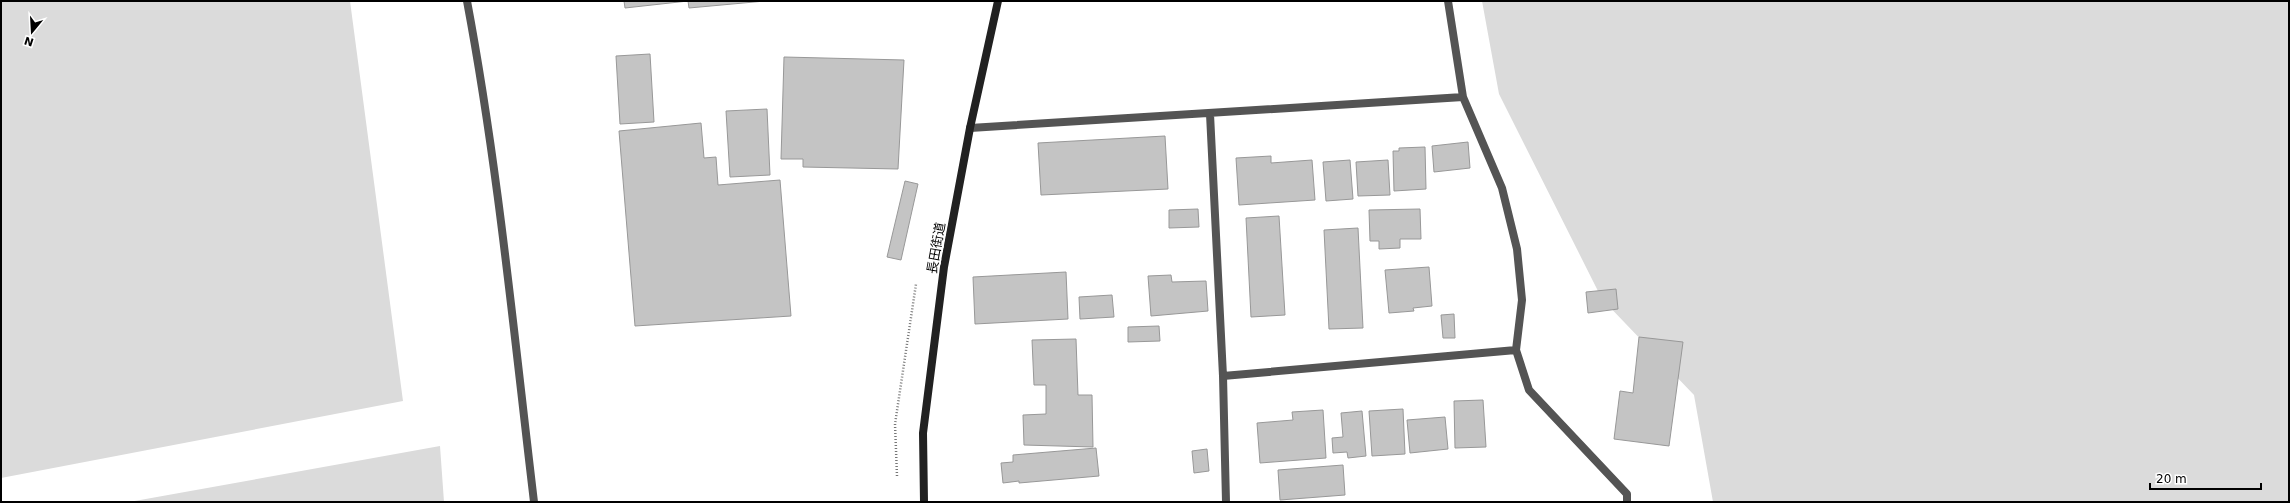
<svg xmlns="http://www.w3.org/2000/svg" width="2290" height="503" font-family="'DejaVu Sans','Noto Sans JP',sans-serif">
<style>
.green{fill:#dbdbdb}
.building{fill:#c4c4c4;stroke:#989898}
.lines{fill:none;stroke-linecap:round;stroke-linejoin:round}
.path{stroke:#767676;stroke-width:2.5;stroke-dasharray:1 2;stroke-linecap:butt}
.street{stroke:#545454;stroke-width:8}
.secondary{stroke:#212121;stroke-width:8}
.labels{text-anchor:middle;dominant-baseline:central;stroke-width:3.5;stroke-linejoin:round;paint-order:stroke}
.street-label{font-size:13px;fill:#000;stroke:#fff}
</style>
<rect width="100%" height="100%" fill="#fff"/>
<path class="green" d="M1,1H350L403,401L1,478Z
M1482,1H2289V502H1713L1694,395L1602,299L1499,94Z
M440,446L444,502H129Z"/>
<path class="building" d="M624,1H688L625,8Z
M688,1H765L689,8Z
M650,54L654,122L620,124L616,56Z
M784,57L904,60L898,169L803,167V159H781Z
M767,109L770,175L730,177L726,111Z
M701,123L704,158L716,157L718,185L780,180L791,316L635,326L619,131Z
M1165,136L1168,189L1041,195L1038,143Z
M1468,142L1470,168L1434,172L1432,146Z
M1425,147L1426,189L1394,191L1393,151H1399V148Z
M1271,156V163L1312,160L1315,200L1239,205L1236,158Z
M1350,160L1353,199L1326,201L1323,162Z
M1388,160L1390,195L1358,196L1356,162Z
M905,181L918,184L901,260L887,257Z
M1198,209L1199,227L1169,228V210Z
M1420,209L1421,239H1400V248L1379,249V241H1370L1369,210Z
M1279,216L1285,315L1251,317L1246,218Z
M1358,228L1363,328L1329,329L1324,230Z
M1429,267L1432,306L1413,308L1414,311L1389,313L1385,270Z
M1066,272L1068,319L975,324L973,277Z
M1171,275L1172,282L1206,281L1208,311L1151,316L1148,276Z
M1616,289L1618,309L1588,313L1586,292Z
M1112,295L1114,317L1080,319L1079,297Z
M1454,314L1455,338H1443L1441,315Z
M1159,326L1160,341L1128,342V327Z
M1639,337L1683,342L1669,446L1614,439L1620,391L1633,393Z
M1076,339L1078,395H1092L1093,447L1024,445L1023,415L1046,414V385H1034L1032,340Z
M1483,400L1486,447L1455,448L1454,401Z
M1403,409L1405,454L1372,456L1369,411Z
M1323,410L1326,458L1260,463L1257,423L1293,420L1292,412Z
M1362,411L1366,456L1348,458L1347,452L1333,453L1332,438L1343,437L1341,413Z
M1445,417L1448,449L1410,453L1407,420Z
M1096,448L1099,476L1019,483V481L1003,483L1001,463L1013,462V455Z
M1207,449L1209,471L1194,473L1192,451Z
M1343,465L1345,495L1280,500L1278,470Z"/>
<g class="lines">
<path class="path" d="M897,476L895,424L916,284"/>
<path class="street" d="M467,1C498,166 514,335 534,502
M1448,1L1463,97L1502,188L1517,249L1522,300L1516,350L1529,390L1627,494V502
M1210,114L1223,376L1226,502
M970,128L1463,97
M1223,376L1516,350"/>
<path class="secondary" d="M924,502L923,433L944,267L970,128L998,1"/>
</g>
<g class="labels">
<g class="street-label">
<text transform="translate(936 248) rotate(-80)">長田街道</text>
</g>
</g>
<rect width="2290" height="503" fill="none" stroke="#000000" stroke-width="4"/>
<g transform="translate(32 32) rotate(198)" stroke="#ffffff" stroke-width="3" paint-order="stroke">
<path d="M0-3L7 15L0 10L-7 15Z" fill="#000000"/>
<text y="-6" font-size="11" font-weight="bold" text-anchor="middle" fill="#000000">N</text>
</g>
<path d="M2150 483v6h111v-6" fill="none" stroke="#000000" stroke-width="2"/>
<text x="2156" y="483" font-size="12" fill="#000000" stroke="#ffffff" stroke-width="3" paint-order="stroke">20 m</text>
</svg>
